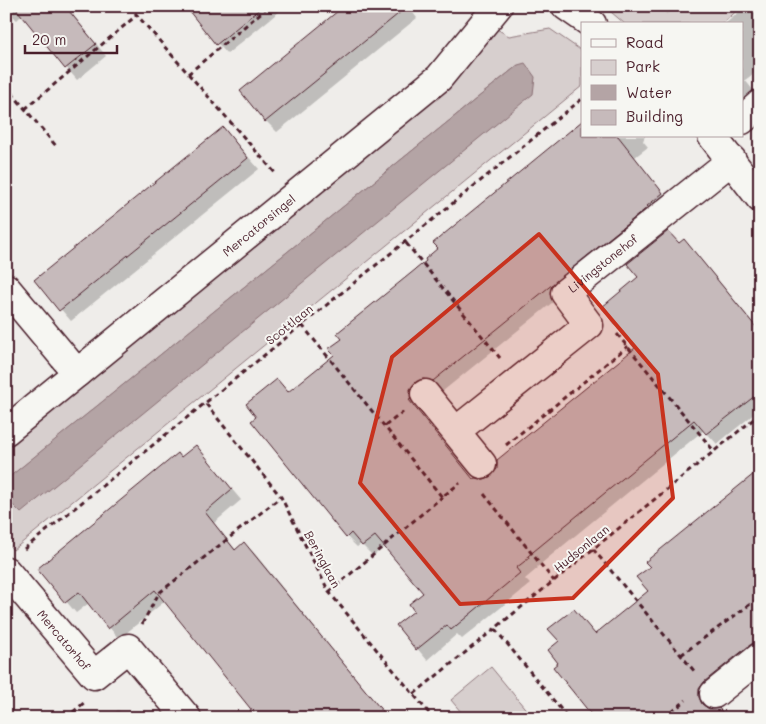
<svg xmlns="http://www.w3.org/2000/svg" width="766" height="724" font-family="Mali,sans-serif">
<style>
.green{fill:#d7cfce;stroke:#90777c}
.water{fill:#b4a4a5;stroke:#8a6f74}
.shadow{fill:#0003}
.building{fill:#c6babb;stroke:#4a1f2b}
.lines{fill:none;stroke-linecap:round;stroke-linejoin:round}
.minor-casing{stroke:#4a1f2b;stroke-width:31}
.tertiary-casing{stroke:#4a1f2b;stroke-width:31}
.path{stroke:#4a1f2b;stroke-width:3;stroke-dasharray:5 4;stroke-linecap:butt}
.minor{stroke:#f6f6f2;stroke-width:28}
.tertiary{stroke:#f6f6f2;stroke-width:28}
.marked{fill:#c8321e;fill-opacity:0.2;stroke:#c8321e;stroke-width:4;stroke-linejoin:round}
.labels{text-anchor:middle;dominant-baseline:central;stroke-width:4;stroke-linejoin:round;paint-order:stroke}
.street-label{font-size:12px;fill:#4a1f2b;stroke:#f6f6f2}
</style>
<rect width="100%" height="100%" fill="#efedea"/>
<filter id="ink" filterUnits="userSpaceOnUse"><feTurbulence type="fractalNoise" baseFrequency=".02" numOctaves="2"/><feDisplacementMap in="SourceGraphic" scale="10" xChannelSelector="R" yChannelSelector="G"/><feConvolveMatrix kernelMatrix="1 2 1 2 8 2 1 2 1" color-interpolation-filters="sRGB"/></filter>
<g filter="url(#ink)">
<path class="green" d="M604,6H660L666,13L678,9L681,6H742L722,24H625Z
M495,28L509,36L550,29L582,51V86L13,550L6,542V496L8,500L518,65L6,480V443L468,65Z
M491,667L533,718H466L451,700Z"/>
<path class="water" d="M525,63L535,77L533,94L21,513L8,500L6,480L8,478L518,65Z"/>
<path class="shadow" d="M6,6H66L106,56L77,80L22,15L17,20L6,9Z
M186,6H286L227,54Z
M346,6H408L417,18L277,132L266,121Z
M746,6H760V69L745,80L757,95L742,108V24H725Z
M582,123V136H645L643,141L648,147L635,157L672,204L657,218L443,391L434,388L418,411L474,480L484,481L492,477L637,348L680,244L684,241L694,251L760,331V409L717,444L704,430L537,567L538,568L525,579L530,584L462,639L457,634L427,660L398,626L416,611L425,593L385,546L373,556L361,544L357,547L347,537L258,417L277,381L289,393L335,356L343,339L428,261L439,248L435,243Z
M223,128L259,169L71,321L36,280Z
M196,447L241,500L214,523L236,550L244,543L255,554L388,718H260L165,601L119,639L89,603L76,613L39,569Z
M760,470V656L709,698L708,707L709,710L719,709L727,718H596L595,635L649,591Z
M118,710L126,718H109Z"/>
<path class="building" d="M14,6H65L96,44L65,69Z
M185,6H263L216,45Z
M344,6H408L265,122L240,91Z
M582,121V136H618L663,193L647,206L648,207L433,381L423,379L416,382L410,389L411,399L409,400L473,479L475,478L484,479L491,476L497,469V460L635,348L602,307L638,277L627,264L668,231L679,243L684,239L760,332V392L706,434L694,420L528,556L529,558L516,568L520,573L451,630L447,625L416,650L396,625L414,611L409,604L423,593L375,536L362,546L351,533L346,538L251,421L256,417L246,404L277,379L288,392L334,355L328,349L342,339L337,333L426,261L425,259L438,248L433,243Z
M223,127L248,158L59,311L34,280Z
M196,445L232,489L205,512L235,550L244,542L388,718H258L155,590L108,629L79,592L65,603L37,569L178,453L181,457Z
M760,469V639L750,645L704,682L699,689V697L702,704L709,709L719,708L727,718H594L553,667L558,663L548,650L559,641L548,629L574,609L595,634L648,591L636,577L650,567L645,562Z"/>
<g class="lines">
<g class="minor-casing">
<g id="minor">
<path d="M566,6L592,24"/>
<path d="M742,120L760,104"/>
<path d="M712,136L760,198"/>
<path d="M6,288L77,373"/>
<path d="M425,394L482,464"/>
<path id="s1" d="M456,431L589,325L565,293L732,160"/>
<path id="s2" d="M6,571L94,675L128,648L187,718"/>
<path d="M714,694L760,657"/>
</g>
</g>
<g class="tertiary-casing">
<g id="tertiary">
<path id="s3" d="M6,431L439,78L498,6"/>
</g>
</g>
<path class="path" d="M129,6L276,174
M188,74L269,6
M6,86L56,146
M25,109L137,15
M406,243L500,358
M302,325L442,497L460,483
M617,334L714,451
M206,404L281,497L329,592L433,718
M385,426L403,412
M506,445L628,346
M484,494L554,581
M24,549L582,99
M593,549L695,672
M329,592L442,497
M142,624L159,593L281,497
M495,629L568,718
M681,655L760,597
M414,694L760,414
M66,718L85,702
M665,718L686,700"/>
<use href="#minor" class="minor"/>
<use href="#tertiary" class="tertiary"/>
</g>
</g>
<path class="marked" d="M539,234L658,374L673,498L573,598L460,604L360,483L392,357Z"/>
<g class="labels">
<g class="street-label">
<text stroke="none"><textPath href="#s3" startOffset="326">Mercatorsingel</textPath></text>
<text stroke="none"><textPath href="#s1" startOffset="258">Livingstonehof</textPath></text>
<text transform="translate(289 324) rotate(-39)">Scottlaan</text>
<text transform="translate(581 548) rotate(-39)">Hudsonlaan</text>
<text transform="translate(323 559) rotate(62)">Beringlaan</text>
<text stroke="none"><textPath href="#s2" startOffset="90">Mercatorhof</textPath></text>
</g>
</g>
<rect width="766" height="724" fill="none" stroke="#f6f6f2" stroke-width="25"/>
<rect x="12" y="12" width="741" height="699" fill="none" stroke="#4a1f2b" stroke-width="2" filter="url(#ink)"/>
<rect x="581" y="22" width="162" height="115" fill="#f6f6f2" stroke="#b1a0a2"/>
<rect x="591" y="39" width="25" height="8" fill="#f6f6f2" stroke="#b1a0a2"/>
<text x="626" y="48" font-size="15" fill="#4a1f2b">Road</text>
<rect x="591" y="60" width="25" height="15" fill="#d7cfce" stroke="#b1a0a2"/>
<text x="626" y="72" font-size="15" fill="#4a1f2b">Park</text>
<rect x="591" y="85" width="25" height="15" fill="#b4a4a5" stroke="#b1a0a2"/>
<text x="626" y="98" font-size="15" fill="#4a1f2b">Water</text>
<rect x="591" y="110" width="25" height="15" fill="#c6babb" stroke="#b1a0a2"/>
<text x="626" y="122" font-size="15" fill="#4a1f2b">Building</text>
<path d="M25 45v8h92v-8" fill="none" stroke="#4a1f2b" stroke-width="2.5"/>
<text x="32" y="45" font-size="15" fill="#4a1f2b" stroke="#f6f6f2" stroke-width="4" paint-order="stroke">20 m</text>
</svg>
